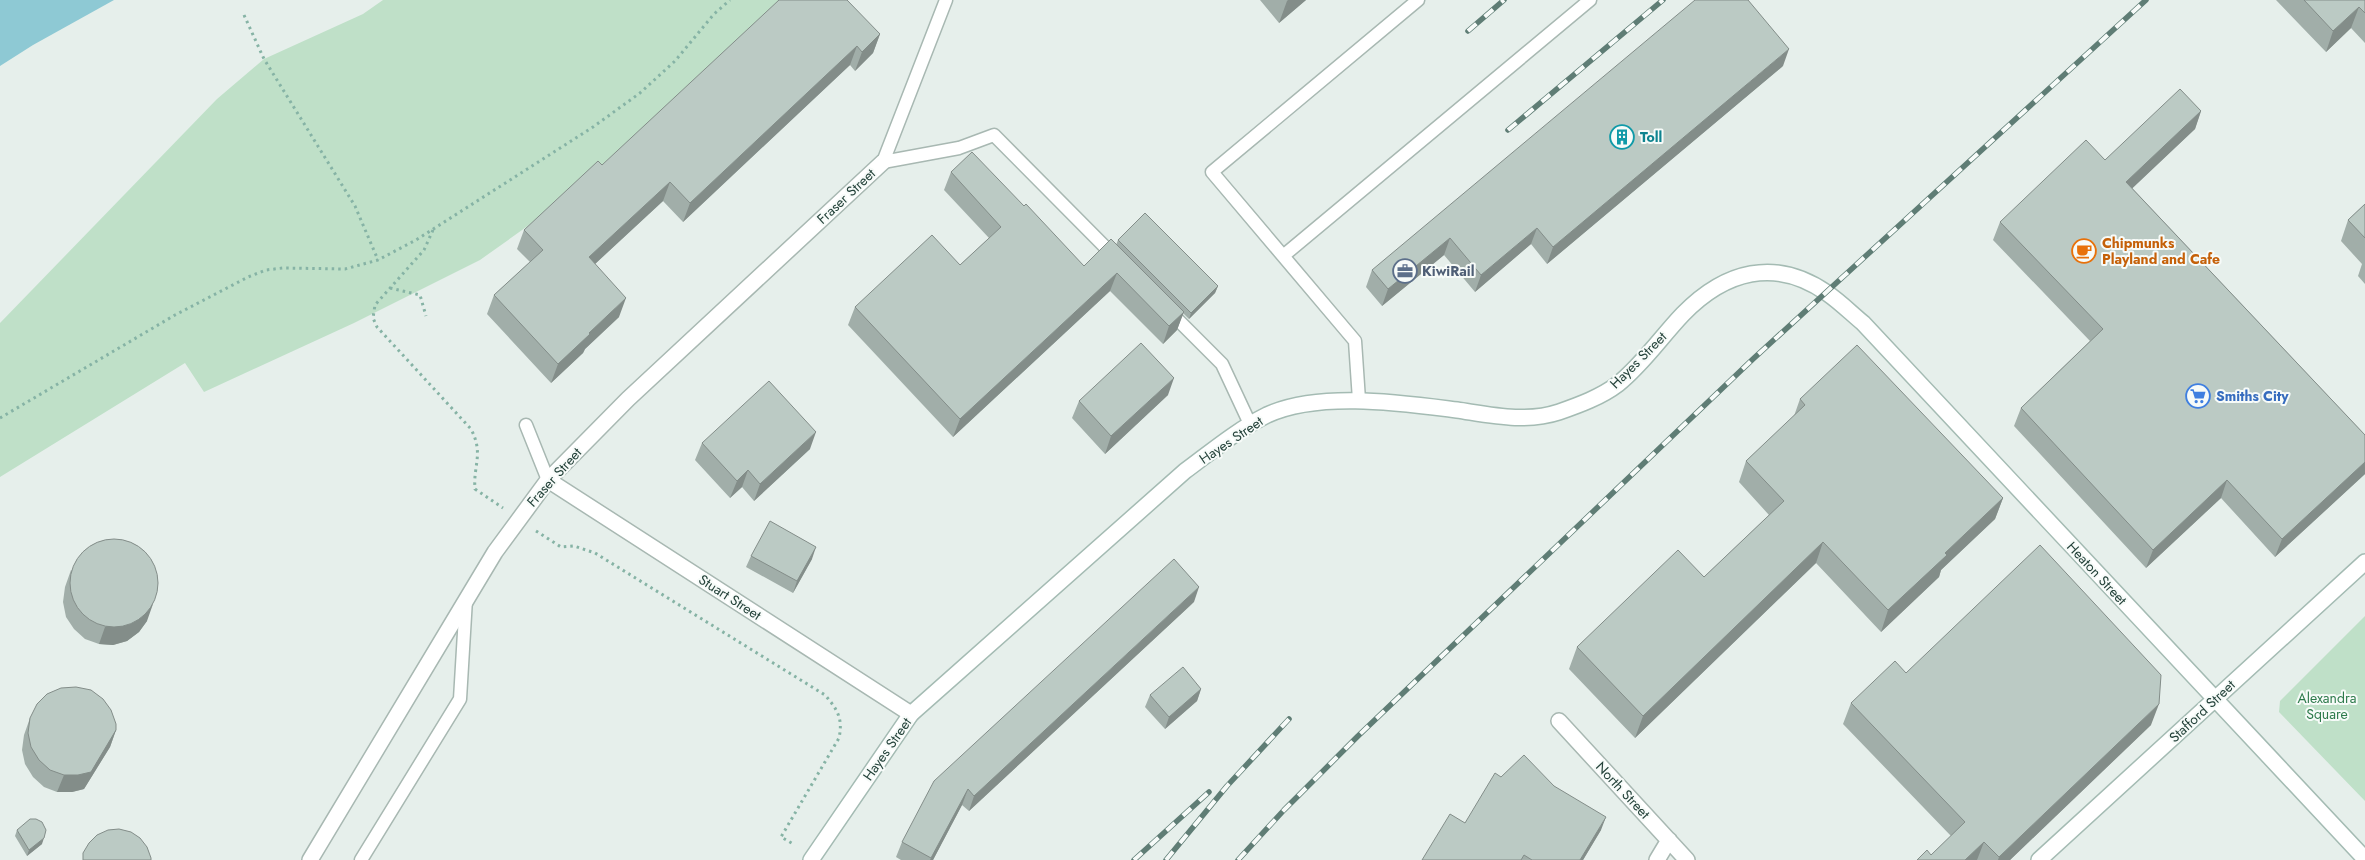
<svg xmlns="http://www.w3.org/2000/svg" width="2365" height="860" font-family="Jost,sans-serif">
<style>
.green{fill:#bfe0c8}
.water{fill:#8ec9d4}
.lines{fill:none;stroke-linecap:round;stroke-linejoin:round}
.lane-casing{stroke:#a8b8b2;stroke-width:15}
.street-casing{stroke:#a8b8b2;stroke-width:18}
.secondary-casing{stroke:#a4bbb3;stroke-width:18}
.path{stroke:#86b3a5;stroke-width:3;stroke-dasharray:2.5 4;stroke-linecap:butt}
.lane{stroke:#fff;stroke-width:12}
.street{stroke:#fff;stroke-width:15}
.secondary{stroke:#fff;stroke-width:15}
.rail-casing{stroke:#5f7d75;stroke-width:5.5}
.rail{stroke:#f7fbf9;stroke-width:4;stroke-dasharray:11;stroke-linecap:butt}
.wall{fill:#a1aea9}
.shaded-wall{fill:#838d89}
.building{fill:#bbcac4;stroke:#838d89}
.labels{text-anchor:middle;dominant-baseline:central;stroke-width:4;stroke-linejoin:round;paint-order:stroke}
.culture-label{font-size:14px;font-weight:bold;fill:#0d838f;stroke:#f7fbf9;text-anchor:start}
.street-label{font-size:14px;fill:#24423a;stroke:#f7fbf9}
.food-label{font-size:14px;font-weight:bold;fill:#c56008;stroke:#f7fbf9;text-anchor:start}
.service-label{font-size:14px;font-weight:bold;fill:#4e5e75;stroke:#f7fbf9;text-anchor:start}
.shop-label{font-size:14px;font-weight:bold;fill:#366cbe;stroke:#f7fbf9;text-anchor:start}
.park-label{font-size:14px;fill:#2d7a4b;stroke:#f7fbf9}
</style>
<rect width="100%" height="100%" fill="#e6efeb"/>
<path class="green" d="M383,0H786L560,203L480,260L354,323L204,392L185,363L0,477V323L217,99L264,59L363,14Z
M2365,616V801L2279,712L2280,701Z"/>
<path class="water" d="M0,0H114L33,45L0,66Z"/>
<g class="lines">
<g class="lane-casing">
<path id="lane" d="M883,162L959,148L994,135L1116,258
M883,162L946,0
M1283,256L1590,0
M1169,311L1222,364L1250,424
M1359,400L1355,341L1212,172L1418,0
M526,425L548,480
M361,860L460,699L466,599"/>
</g>
<g class="street-casing">
<path id="street" d="M548,480L911,714
M1559,721L1687,860
M310,860L495,552L548,480L628,399L883,162
M1657,860L1669,840"/>
</g>
<g class="secondary-casing">
<path id="secondary" d="M811,860L911,714L1185,471C1212,451 1237,430 1267,415C1319,391 1401,403 1457,410C1491,415 1526,423 1559,412C1579,405 1601,397 1618,384C1643,364 1661,337 1683,314C1725,271 1775,257 1827,293C1840,302 1851,313 1863,323L2365,859
M2039,860L2365,562"/>
</g>
<path class="path" d="M244,15L264,59L355,206L378,260
M433,230L424,250L375,305L373,318L377,327L471,429C484,454 473,465 475,489L503,508
M390,288L420,295L426,316
M0,418L175,315L248,277L266,270L283,268L345,269L378,260L416,240L593,127L640,93L675,61L714,14L730,0
M536,531L561,547L574,546L595,553L825,695C838,710 843,719 839,738L781,837L795,845"/>
<use href="#lane" class="lane"/>
<use href="#street" class="street"/>
<use href="#secondary" class="secondary"/>
<g class="rail-casing">
<path id="rail" d="M1468,31L1504,0
M1508,130L1663,0
M1134,860L1209,792
M1166,860L1227,786L1289,719
M1238,860L1284,810L1358,736L1753,359L2146,0"/>
</g>
<use href="#rail" class="rail"/>
</g>
<path class="wall" d="M1260,0H1306L1279,23Z
M2276,0H2365V43L2351,28L2326,52Z
M880,34L873,53L855,71L850,65L683,222L663,201L595,264L619,317L585,349L583,353L551,383L487,314L494,295L530,262L517,249L524,230L602,165Z
M1783,66L1547,264L1531,244L1475,292L1444,255L1382,306L1366,287L1372,270Z
M2201,111L2195,129L2132,188L2365,435V474L2275,557L2221,498L2146,568L2014,426L2021,408L2090,341L1993,240L2000,222Z
M951,172L1024,206L1084,266L1116,245L1118,240L1218,286L1215,293L1189,319L1183,313L1177,330L1163,344L1110,291L953,437L848,325L855,307L960,265L989,238L944,190Z
M2365,204V284L2358,276L2362,264L2341,241L2348,220Z
M1168,395L1105,454L1072,418L1079,401Z
M1800,399L2003,498L1995,519L1941,570L1939,577L1881,632L1816,563L1635,738L1569,669L1577,647L1704,577L1769,515L1739,482L1746,461L1794,416Z
M702,443L810,449L754,501L742,487L730,498L695,460Z
M751,556L812,559L793,593L746,567Z
M71,570L147,621L139,632L127,641L113,645L99,644L85,639L74,629L66,617L63,602L65,587Z
M1194,602L969,811L962,805L933,860H901L896,857L902,842Z
M1906,673L2151,725L2010,860H1917L1931,855L1951,836L1843,724L1851,703Z
M1201,689L1197,701L1165,729L1145,707L1150,695Z
M30,718L116,730L110,747L84,789L72,792H57L44,787L33,777L25,764L22,750L24,735Z
M1501,777L1554,786L1601,830L1583,860H1422L1465,823Z
M17,830L42,844L27,856L15,836Z"/>
<path class="shaded-wall" d="M1288,0H1306L1279,23L1287,1Z
M2359,7L2351,28L2326,52L2333,31Z
M880,34L873,53L855,71L862,52Z
M857,46L850,65L683,222L690,203Z
M1789,49L1783,66L1547,264L1553,247Z
M2201,111L2195,129L2120,200L2126,182Z
M670,182L663,201L582,276L589,257Z
M1537,228L1531,244L1475,292L1481,275Z
M1450,238L1444,255L1382,306L1388,289Z
M1117,273L1110,291L953,437L960,419Z
M1218,286L1215,293L1189,319L1191,313Z
M626,298L619,317L585,349L583,353L551,383L558,364L589,333Z
M1184,312L1177,330L1163,344L1169,326Z
M1174,378L1168,395L1105,454L1111,436Z
M816,432L810,449L754,501L760,484Z
M2365,462V474L2275,557L2282,539Z
M748,470L742,487L730,498L737,481Z
M2227,480L2221,498L2146,568L2153,550Z
M2003,498L1995,519L1941,570L1939,577L1881,632L1888,610L1945,553Z
M1823,542L1816,563L1635,738L1643,716Z
M816,547L812,559L793,593L797,581Z
M1199,587L1194,602L969,811L974,796Z
M153,604L147,621L139,632L127,641L113,645L99,644L105,627Z
M1201,689L1197,701L1165,729L1169,717Z
M2159,704L2151,725L2010,860H1998L1999,857Z
M116,730L110,747L84,789L72,792H57L64,775Z
M968,789L962,805L933,860H930Z
M1606,817L1601,830L1583,860H1580Z
M44,838L42,844L27,856L29,850Z
M1984,842L1977,860H1965Z"/>
<path class="building" d="M779,0H847L880,34L862,52L857,46L690,203L670,182L589,257L626,298L589,333L590,334L558,364L494,295L543,250L524,230L598,161L602,165Z
M1695,0H1748L1789,49L1553,247L1537,228L1481,275L1450,238L1388,289L1372,270Z
M2304,0H2365V13L2359,7L2333,31Z
M2180,89L2201,111L2126,182L2365,435V462L2282,539L2227,480L2153,550L2021,408L2103,329L2000,222L2086,140L2105,160Z
M972,152L1024,206L1026,204L1084,266L1111,239L1184,312L1169,326L1117,273L960,419L855,307L932,235L960,265L1001,227L951,172Z
M2365,204V238L2348,220Z
M1145,213L1218,286L1191,313L1118,240Z
M1141,343L1174,378L1111,436L1079,401Z
M1857,345L2003,498L1945,553L1947,555L1888,610L1823,542L1643,716L1577,647L1678,550L1704,577L1784,501L1746,461L1805,405L1800,399Z
M769,381L816,432L760,484L748,470L737,481L702,443Z
M770,521L816,547L797,581L751,556Z
M70 583a44 44 0 1 1 88 0a44 44 0 1 1-88 0Z
M2040,545L2161,675L2159,704L1999,857L1984,842L1965,860H1917L1927,850L1931,855L1965,822L1851,703L1895,661L1906,673Z
M1174,559L1199,587L974,796L968,789L931,858L902,842L934,781Z
M1183,667L1201,689L1169,717L1150,695Z
M76,687L91,690L103,699L111,710L116,724V730L91,772L78,775H64L50,770L39,760L31,747L28,733L30,718L37,704L47,694L61,688Z
M1524,755L1554,786L1606,817L1580,860H1532L1524,855L1521,860H1422L1450,814L1465,823L1495,773L1501,777Z
M30,819H36L42,822L46,830L44,838L29,850L17,830Z
M119,829L131,832L140,838L147,847L151,858V860H83V853L89,843L97,835L108,830Z"/>
<defs>
<g id="building-ring" transform="scale(1.25)"><circle r="9.5" fill="#f7fbf9" stroke="#0f9aa8" stroke-width="1.5"/><path d="M-4-6H4V6H1V3H-1V6H-4ZM-2.5-4.3h1.7v1.8h-1.7ZM.8-4.3h1.7v1.8H.8ZM-2.5-1h1.7V.8h-1.7ZM.8-1h1.7V.8H.8Z" fill="#0f9aa8"/></g>
<g id="cafe-ring" transform="scale(1.25)"><circle r="9.5" fill="#f7fbf9" stroke="#e8710a" stroke-width="1.5"/><path d="M-5.5-4.5H6V0H3Q3 3.5 0 3.5H-2.5Q-5.5 3.5-5.5 0ZM3-3.2v2h1.7v-2ZM-6 4.5H4V6H-6Z" fill="#e8710a"/></g>
<g id="office-ring" transform="scale(1.25)"><circle r="9.5" fill="#f7fbf9" stroke="#5c6f8a" stroke-width="1.5"/><path d="M-6-3h4V-5.5h4V-3h4V5H-6ZM-1-4.5V-3h2v-1.5ZM-6 0V1H6V0Z" fill="#5c6f8a"/></g>
<g id="supermarket-ring" transform="scale(1.25)"><circle r="9.5" fill="#f7fbf9" stroke="#3f7fe0" stroke-width="1.5"/><path d="M-6-5.5h2.5l.6 2H6L4.5 2H-2.5L-4.4-4H-6ZM-1.5 3.2a1.3 1.3 0 1 0 .1 0ZM3 3.2a1.3 1.3 0 1 0 .1 0Z" fill="#3f7fe0"/></g>
</defs>
<g fill-rule="evenodd">
<use href="#building-ring" x="1622" y="137"/>
<use href="#cafe-ring" x="2084" y="251"/>
<use href="#office-ring" x="1405" y="271"/>
<use href="#supermarket-ring" x="2198" y="396"/>
</g>
<g class="labels">
<g class="culture-label">
<text x="1640" y="137">Toll</text>
</g>
<g class="street-label">
<text transform="translate(846 196) rotate(-43)">Fraser Street</text>
<text transform="translate(1638 360) rotate(-45)">Hayes Street</text>
<text transform="translate(1231 440) rotate(-34)">Hayes Street</text>
<text transform="translate(554 477) rotate(-48)">Fraser Street</text>
<text transform="translate(2097 573) rotate(47)">Heaton Street</text>
<text transform="translate(730 597) rotate(33)">Stuart Street</text>
<text transform="translate(2202 711) rotate(-43)">Stafford Street</text>
<text transform="translate(887 749) rotate(-55)">Hayes Street</text>
<text transform="translate(1623 790) rotate(47)">North Street</text>
</g>
<g class="food-label">
<text x="2102" y="243">Chipmunks<tspan x="2102" dy="16">Playland and Cafe</tspan></text>
</g>
<g class="service-label">
<text x="1422" y="271">KiwiRail</text>
</g>
<g class="shop-label">
<text x="2216" y="396">Smiths City</text>
</g>
<g class="park-label">
<text x="2327" y="698">Alexandra<tspan x="2327" dy="16">Square</tspan></text>
</g>
</g>
</svg>
